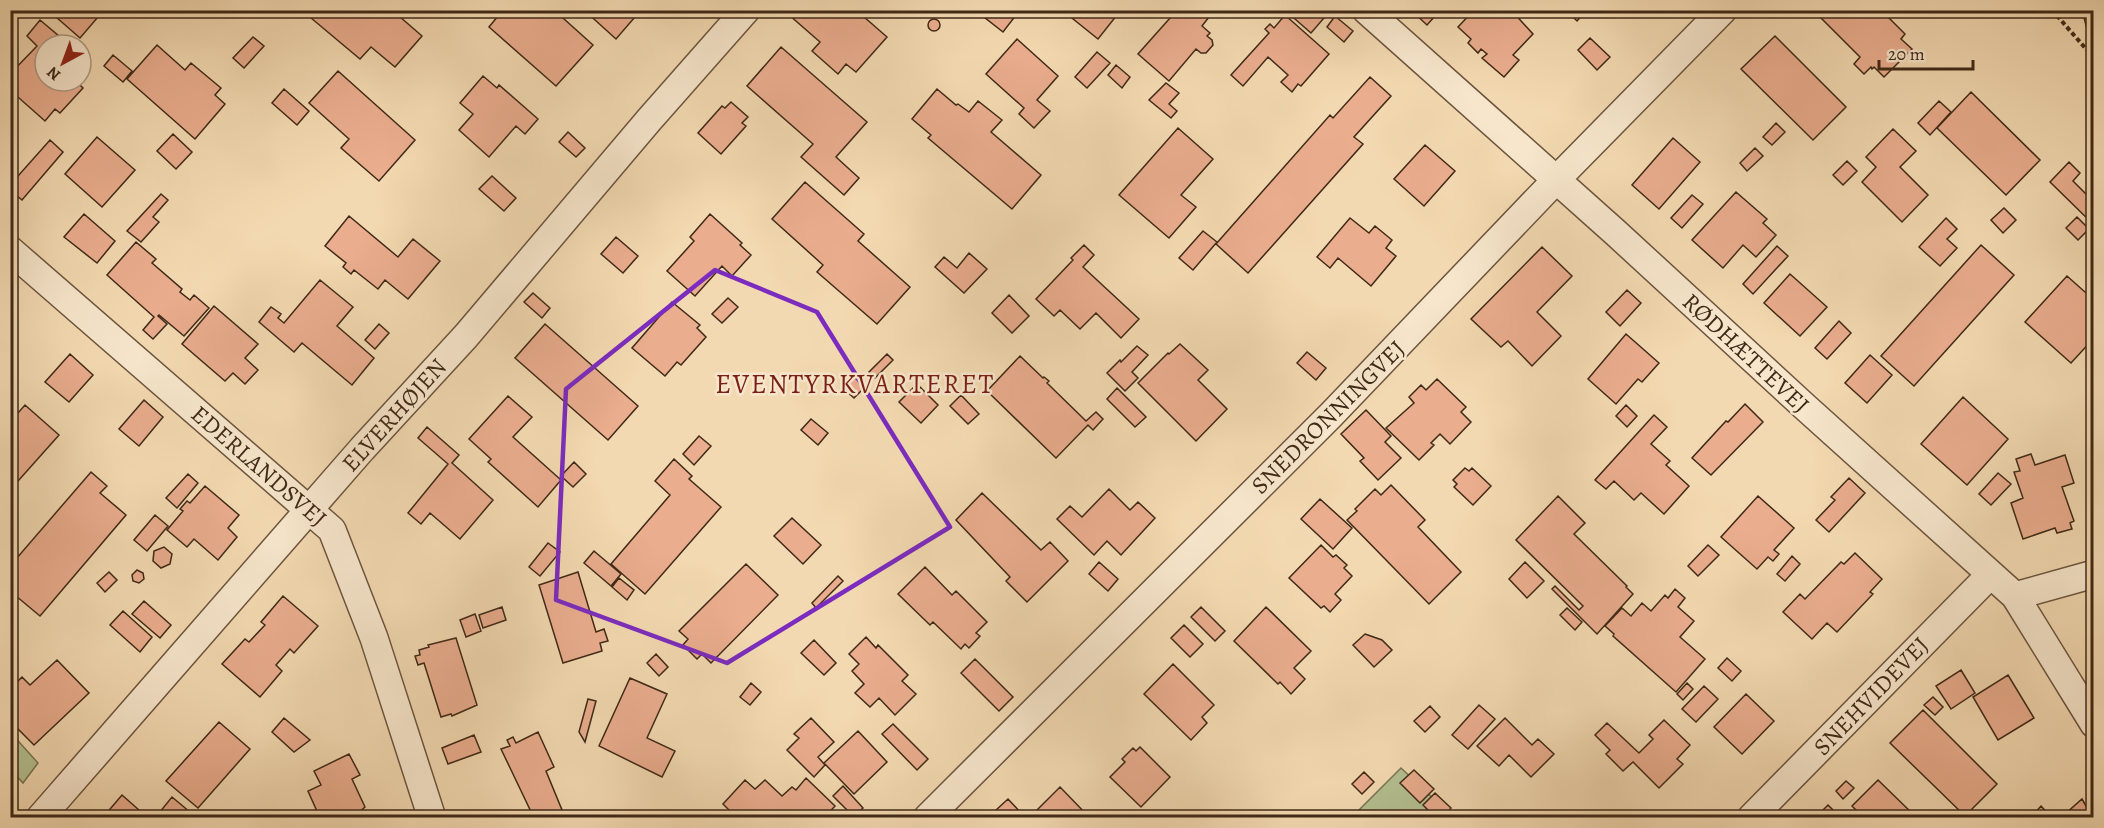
<svg xmlns="http://www.w3.org/2000/svg" width="2104" height="828" font-family="Alegreya,serif">
<style>
.green{fill:#b4c091;stroke:#7a7454;stroke-width:1.5}
.building{fill:#eaad8e;stroke:#3f2917;stroke-width:1.5}
.lines{fill:none;stroke-linecap:round;stroke-linejoin:round}
.minor-casing{stroke:#6c553e;stroke-width:30}
.path{stroke:#3f2917;stroke-width:4;stroke-dasharray:4.5 3;stroke-linecap:butt}
.minor{stroke:#f7e6cc;stroke-width:27}
.marked{fill:none;stroke:#7b2cbf;stroke-width:4.5;stroke-linejoin:round}
.labels{text-anchor:middle;dominant-baseline:central;stroke-width:5;stroke-linejoin:round;paint-order:stroke}
.street-label{font-size:24px;fill:#3f2917;stroke:#f7e6cc}
.quarter-label{font-size:27px;letter-spacing:1.5px;fill:#7a1f14;stroke:#f7e6cc}
</style>
<rect width="100%" height="100%" fill="#f3d9b1"/>
<filter id="stains"><feTurbulence type="fractalNoise" baseFrequency=".00333" numOctaves="4"/><feColorMatrix values="0 0 0 0 .2 0 0 0 0 .09 0 0 0 0 .02 0 0 0 .5 -.17"/></filter>
<radialGradient id="worn" r=".72"><stop offset=".6" stop-color="#630" stop-opacity="0"/><stop offset="1" stop-color="#630" stop-opacity=".3"/></radialGradient>
<path class="green" d="M11,733L38,763L23,783L11,770Z
M1401,768L1453,817L1351,818Z"/>
<path class="building" d="M48,10H104L80,38Z
M317,10H392L422,36L395,67L371,47L360,59L311,18Z
M503,10H554L593,45L556,86L489,27Z
M584,10H641L616,39Z
M790,10H856L887,37L856,72L846,64L838,74L812,51L820,42L788,14Z
M989,10H1020L1003,32L984,17Z
M1062,10H1121L1098,39Z
M1173,10H1202L1209,17L1202,26L1210,33L1207,36L1212,40L1213,45L1206,53H1201L1196,49L1169,81L1138,54L1170,18L1168,16Z
M1289,10H1330V11L1311,33L1287,12Z
M1416,10H1431L1436,15L1427,25L1414,13Z
M1474,10H1511L1533,34L1513,55L1519,60L1504,77L1482,58L1487,54L1481,49L1478,53L1468,43L1471,39L1458,27Z
M1566,10H1587L1577,21Z
M1821,10H1881L1905,34L1901,39L1912,49L1884,77L1874,67L1872,69L1871,67L1864,74L1854,64L1860,57L1817,14Z
M2082,10H2094V28L2087,29Z
M1285,15L1329,54L1301,86L1298,84L1292,92L1281,82L1288,75L1268,57L1243,86L1231,75L1269,33L1265,29L1270,24L1274,28Z
M1335,16L1353,31L1344,42L1327,27Z
M928 25a6 6 0 1 1 12 0a6 6 0 1 1-12 0Z
M40,20L66,42L64,45H45V81H76L83,88L60,113L55,109L45,121L10,90V74L37,46L27,36Z
M1775,36L1846,107L1813,140L1741,69Z
M253,37L264,46L244,68L233,58Z
M1590,38L1610,57L1597,70L1578,50Z
M1017,39L1058,76L1037,100L1050,111L1034,128L1019,114L1024,108L986,74Z
M157,45L185,70L191,63L221,88L215,95L225,104L195,139L127,79Z
M781,47L867,122L836,157L859,178L844,195L801,157L813,144L747,86Z
M1097,52L1110,63L1087,88L1075,77Z
M113,55L132,71L123,82L104,66Z
M1116,65L1130,77L1122,88L1108,75Z
M338,71L415,140L379,181L341,148L349,139L309,103Z
M483,76L497,88L499,85L538,119L525,134L516,126L489,157L459,130L473,114L460,103Z
M1370,77L1391,96L1354,137L1363,144L1248,273L1216,244L1330,115L1333,118Z
M1166,83L1179,93L1169,104L1177,111L1171,118L1149,100Z
M284,89L309,111L297,125L272,103Z
M937,89L956,105L958,104L969,112L978,101L1002,120L991,132L1041,175L1012,209L928,138L931,135L912,119Z
M1971,92L2040,160L2006,195L1937,128Z
M1939,101L1951,112L1930,135L1918,123Z
M731,102L748,117L742,123L746,126L721,154L698,133L722,106L725,108Z
M1776,123L1785,132L1772,145L1763,137Z
M1178,128L1213,159L1181,195L1196,207L1169,238L1119,195Z
M1893,129L1916,151L1900,167L1928,195L1902,222L1862,182L1876,167L1866,157Z
M568,132L585,148L576,157L559,142Z
M173,134L192,152L176,169L157,151Z
M97,137L135,170L102,207L65,174Z
M1673,138L1700,162L1659,209L1632,185Z
M50,140L63,152L22,200L10,190V185Z
M1425,145L1455,171L1424,206L1394,179Z
M1755,148L1763,156L1747,171L1740,163Z
M1847,161L1857,171L1843,185L1833,175Z
M2069,162L2080,173L2073,181L2094,202V225L2050,182Z
M492,176L516,198L504,211L479,189Z
M805,182L864,234L858,241L910,287L877,324L817,272L823,265L772,219Z
M1736,192L1767,219L1763,223L1776,235L1756,257L1743,245L1723,268L1692,240Z
M161,194L168,200L153,217L159,222L141,242L127,231Z
M1692,195L1703,204L1682,228L1671,218Z
M2004,208L2016,220L2003,233L1991,220Z
M84,214L115,241L97,263L64,237Z
M710,214L742,243L740,245L751,255L732,276L722,266L695,296L667,271L694,241L690,237Z
M349,216L398,257L413,239L440,261L408,299L385,280L378,289L354,270L351,274L343,267L346,263L325,246Z
M2077,217L2089,229L2078,240L2066,228Z
M1350,218L1369,233L1375,226L1392,240L1386,248L1396,256L1371,286L1338,258L1330,268L1317,257Z
M1946,218L1957,229L1947,239L1957,248L1940,266L1919,247Z
M1203,231L1217,242L1193,270L1179,258Z
M616,237L638,256L623,273L601,254Z
M136,242L156,259L152,263L182,289L180,292L190,300L194,295L209,308L184,336L159,315L158,316L167,324L153,339L143,330L154,317L107,275Z
M1084,245L1094,255L1083,267L1139,319L1121,338L1096,313L1080,329L1060,310L1054,316L1036,299L1073,260L1071,258Z
M1981,245L2014,275L1914,386L1881,356Z
M1777,246L1788,256L1753,294L1743,284Z
M1542,247L1572,276L1537,312L1561,336L1532,366L1508,341L1501,347L1471,319Z
M969,253L987,269L964,293L935,267L944,257L957,268Z
M1790,274L1827,307L1800,336L1764,303Z
M2067,276L2094,300V338L2071,363L2025,322Z
M320,280L353,307L337,326L374,358L352,385L302,343L294,352L259,322L271,307L281,314L278,318L284,323Z
M1627,290L1641,303L1620,326L1606,312Z
M533,293L550,308L542,318L524,302Z
M1009,295L1029,316L1012,333L992,313Z
M728,298L738,307L722,323L712,314Z
M672,302L700,325L697,328L706,337L681,365L677,362L665,376L632,348Z
M214,306L258,344L245,358L258,370L245,384L233,373L225,381L182,344Z
M1839,321L1851,333L1827,359L1815,348Z
M379,324L389,333L375,349L365,340Z
M545,324L638,406L608,440L515,358Z
M1626,334L1659,363L1642,382L1638,379L1616,404L1588,379Z
M1180,344L1208,370L1198,380L1227,409L1196,441L1138,383L1168,353L1169,354Z
M1137,346L1148,355L1132,372L1138,378L1125,391L1107,373L1120,360L1121,362Z
M1307,352L1326,368L1316,380L1297,363Z
M70,354L93,375L69,402L45,382Z
M887,354L893,360L875,378L869,372Z
M1870,355L1892,375L1867,403L1845,383Z
M1020,356L1043,378L1044,377L1049,381L1047,383L1086,421L1096,412L1103,419L1093,430L1088,425L1056,458L987,391Z
M854,377L865,387L854,398L843,388Z
M1437,379L1466,407L1461,412L1471,422L1450,444L1440,434L1431,443L1434,445L1419,460L1386,428L1414,403L1409,397L1421,385L1426,390Z
M917,384L938,405L921,423L899,402Z
M1117,388L1146,417L1135,427L1107,399Z
M961,395L979,414L968,424L950,406Z
M508,396L532,417L513,437L561,480L538,507L488,462L491,459L469,439Z
M1963,397L2008,439L1967,485L1921,444Z
M144,400L163,417L139,446L119,429Z
M1745,404L1763,422L1711,475L1692,458L1726,421L1728,422Z
M25,405L59,435L10,490V422Z
M1626,405L1637,416L1627,427L1616,416Z
M1366,410L1391,436L1385,442L1401,458L1378,480L1360,461L1364,458L1341,434Z
M1654,415L1667,427L1651,444L1670,461L1666,465L1689,486L1664,514L1641,493L1634,500L1614,481L1606,489L1595,480Z
M811,419L828,433L818,445L801,430Z
M427,427L459,455L452,463L493,500L460,539L430,513L421,524L408,513L448,464L418,438Z
M699,436L711,446L694,465L683,454Z
M2031,454L2035,465L2065,455L2074,483L2062,487L2074,521L2070,523L2072,529L2057,533L2055,528L2023,539L2011,503L2023,498L2014,472L2020,471L2016,459Z
M674,459L692,476L689,479L721,507L645,594L611,564L670,495L655,481Z
M574,462L586,474L573,487L561,476Z
M1465,468L1469,471L1472,468L1491,486L1473,505L1454,487L1457,484L1453,480Z
M91,472L107,486L100,493L126,515L40,616L10,591V566Z
M1998,473L2011,484L1991,505L1979,494Z
M188,474L198,483L177,508L166,498Z
M1849,478L1865,493L1829,532L1816,520L1835,500L1831,497Z
M1391,485L1425,520L1418,527L1461,572L1429,604L1347,520L1357,511L1355,509L1375,489L1381,495Z
M205,486L239,515L228,528L237,537L218,560L194,539L187,547L167,530L183,511L180,509L187,501L190,503Z
M1109,489L1130,510L1138,502L1155,518L1121,555L1107,541L1094,555L1057,519L1070,506L1082,517Z
M982,493L1041,550L1050,542L1068,561L1027,602L1006,581L1010,577L956,520Z
M1558,496L1585,523L1574,534L1627,586L1626,587L1633,594L1597,634L1552,589L1555,586L1579,610L1583,606L1516,540Z
M1758,496L1794,528L1774,550L1779,554L1773,561L1768,557L1757,569L1721,537Z
M1320,499L1352,528L1333,549L1301,519Z
M155,515L168,526L147,551L134,540Z
M792,518L821,545L803,564L774,536Z
M548,543L560,552L540,576L529,567Z
M1321,545L1333,557L1336,555L1347,565L1344,568L1352,576L1335,594L1341,600L1330,612L1324,606L1321,608L1289,578Z
M1708,545L1719,555L1698,576L1688,566Z
M164,547L172,554L170,564L161,568L153,561L154,551Z
M594,551L621,574L611,586L584,563Z
M1855,553L1882,579L1870,592L1873,594L1837,632L1827,623L1812,639L1783,612L1800,594L1805,599L1841,562L1844,564Z
M1792,556L1800,564L1785,581L1777,574Z
M1099,562L1118,579L1108,591L1089,574Z
M1525,562L1544,581L1527,598L1509,579Z
M746,564L778,595L711,663L702,654L697,659L683,645L688,639L679,631Z
M925,567L952,595L956,591L987,622L976,633L980,636L969,648L965,644L961,649L933,622L930,625L898,594Z
M137,570L143,573L144,579L139,583L133,581L132,575Z
M109,572L117,580L105,592L97,583Z
M578,572L596,632L604,629L608,641L600,643L602,651L563,663L539,585Z
M838,576L843,581L816,608L812,603Z
M619,578L634,590L627,600L612,587Z
M1675,589L1685,598L1678,607L1694,621L1680,637L1705,659L1676,692L1613,636L1614,634L1605,626L1622,608L1631,616L1642,603L1651,611L1665,595L1668,598Z
M283,596L318,626L294,653L290,649L276,665L282,671L260,697L222,664L245,639L249,642L265,625L261,622Z
M144,601L171,625L160,638L132,614Z
M502,607L506,620L483,628L479,615Z
M1201,607L1225,631L1215,641L1191,617Z
M1266,607L1311,651L1294,668L1305,679L1291,694L1280,682L1278,684L1234,641Z
M1567,608L1582,622L1575,630L1560,615Z
M123,611L152,637L140,652L110,625Z
M475,614L481,631L466,637L460,620Z
M1184,625L1203,644L1190,657L1171,638Z
M1365,634L1382,640L1392,650L1374,667L1353,645Z
M866,637L876,648L878,645L908,675L902,681L916,694L895,715L879,698L870,707L855,693L864,684L852,671L859,664L849,654Z
M456,638L477,705L452,716L451,714L441,717L424,663L418,665L415,656L420,655L419,650L429,647L428,645Z
M814,640L836,663L824,675L801,653Z
M656,654L668,667L659,676L647,663Z
M1727,658L1741,671L1732,681L1718,668Z
M975,659L1013,697L999,711L961,673Z
M57,660L89,693L34,745L15,726L10,730V696L16,691L12,687L22,677L30,685Z
M1173,664L1214,705L1202,717L1207,723L1191,740L1144,694Z
M1961,670L1975,693L1951,709L1936,686Z
M2008,675L2034,718L1998,740L1973,697Z
M630,678L667,694L647,738L675,751L662,777L599,746Z
M751,683L761,692L750,705L740,697Z
M1687,683L1693,689L1683,700L1677,694Z
M1704,686L1718,699L1696,722L1682,709Z
M1746,694L1774,721L1742,754L1714,727Z
M1933,697L1943,707L1935,715L1924,705Z
M588,699L596,701L585,742L579,732Z
M1479,705L1495,719L1468,749L1452,735Z
M1430,706L1440,717L1425,732L1414,721Z
M1923,710L1997,784L1965,816L1890,743Z
M284,718L310,740L294,752L272,732Z
M811,718L834,742L818,757L825,765L814,777L787,750L799,738L794,734Z
M1505,718L1532,745L1538,739L1554,754L1531,777L1509,755L1499,766L1477,746Z
M1664,720L1690,745L1677,759L1683,764L1659,788L1633,762L1623,771L1606,754L1610,750L1595,735L1607,723L1639,753L1653,739L1649,735Z
M219,722L250,749L198,808L166,781Z
M893,724L928,759L917,770L882,734Z
M858,731L887,762L854,794L824,763Z
M538,732L554,767L546,771L562,810L547,818H534L501,749L510,746L507,740L513,737L516,743Z
M474,735L481,752L448,764L442,748Z
M1140,747L1170,777L1141,807L1110,777L1125,762L1122,759L1133,748L1136,751Z
M349,754L360,775L352,779L365,807L352,818H320L308,791L321,785L314,771Z
M1414,770L1434,789L1420,803L1400,783Z
M1364,772L1374,782L1362,794L1352,784Z
M806,778L835,806L824,818H737L723,804L745,780L755,789L765,780L782,796L792,787L796,790Z
M1878,780L1917,818H1864L1852,806Z
M1846,781L1854,788L1843,799L1836,791Z
M843,786L863,808L854,817L833,796Z
M1060,787L1090,818H1038L1034,813Z
M1435,793L1451,808L1442,818H1436L1423,805Z
M122,795L148,818H108L105,815Z
M172,797L197,818H155Z
M1008,799L1025,817L1024,818H1003L996,810Z
M2082,799L2093,818H2066L2064,815Z
M1828,805L1841,818H1815Z
M2041,806L2052,818H2030Z"/>
<g class="lines">
<g class="minor-casing">
<path id="minor" d="M1366,10L1616,233L1804,406L2015,596L2094,724
M10,250L332,530L374,638L432,818
M2015,596L2094,574
M40,818L362,449L466,336L649,120L746,10
M927,818L1331,415L1555,181L1723,10
M1751,818L1990,575"/>
</g>
<path class="path" d="M2052,10L2094,58"/>
<use href="#minor" class="minor"/>
</g>
<path class="marked" d="M715,270L817,312L950,527L727,663L556,600L566,389Z"/>
<g class="labels">
<g class="street-label">
<text transform="translate(1746 353) rotate(43)">RØDHÆTTEVEJ</text>
<text transform="translate(394 415) rotate(-48)">ELVERHØJEN</text>
<text transform="translate(1328 417) rotate(-45)">SNEDRONNINGVEJ</text>
<text transform="translate(259 466) rotate(41)">EDERLANDSVEJ</text>
<text transform="translate(1871 696) rotate(-46)">SNEHVIDEVEJ</text>
</g>
<g class="quarter-label">
<text x="855" y="384">EVENTYRKVARTERET</text>
</g>
</g>
<rect width="2104" height="828" fill="none" stroke="#f3d9b1" stroke-width="36"/>
<rect x="12" y="12" width="2080" height="804" fill="none" stroke="#3f2917" stroke-width="3"/>
<rect x="18" y="18" width="2068" height="792" fill="none" stroke="#3f2917" stroke-width="1.5"/>
<g transform="translate(63 63) rotate(221)"><circle r="28" fill="#f7e6cc" stroke="#ad9a84" stroke-width="1.5"/>
<path d="M0-4.5L10 22L0 15L-10 22Z" fill="#8f2418"/>
<text y="-9" font-size="16" font-weight="bold" text-anchor="middle" fill="#3f2917">N</text>
</g>
<path d="M1879 60v9h94v-9" fill="none" stroke="#3f2917" stroke-width="3"/>
<text x="1888" y="60" font-size="18" fill="#3f2917" stroke="#f7e6cc" stroke-width="4.5" paint-order="stroke">20 m</text>
<rect width="100%" height="100%" filter="url(#stains)"/>
<rect width="100%" height="100%" fill="url(#worn)"/>
</svg>
